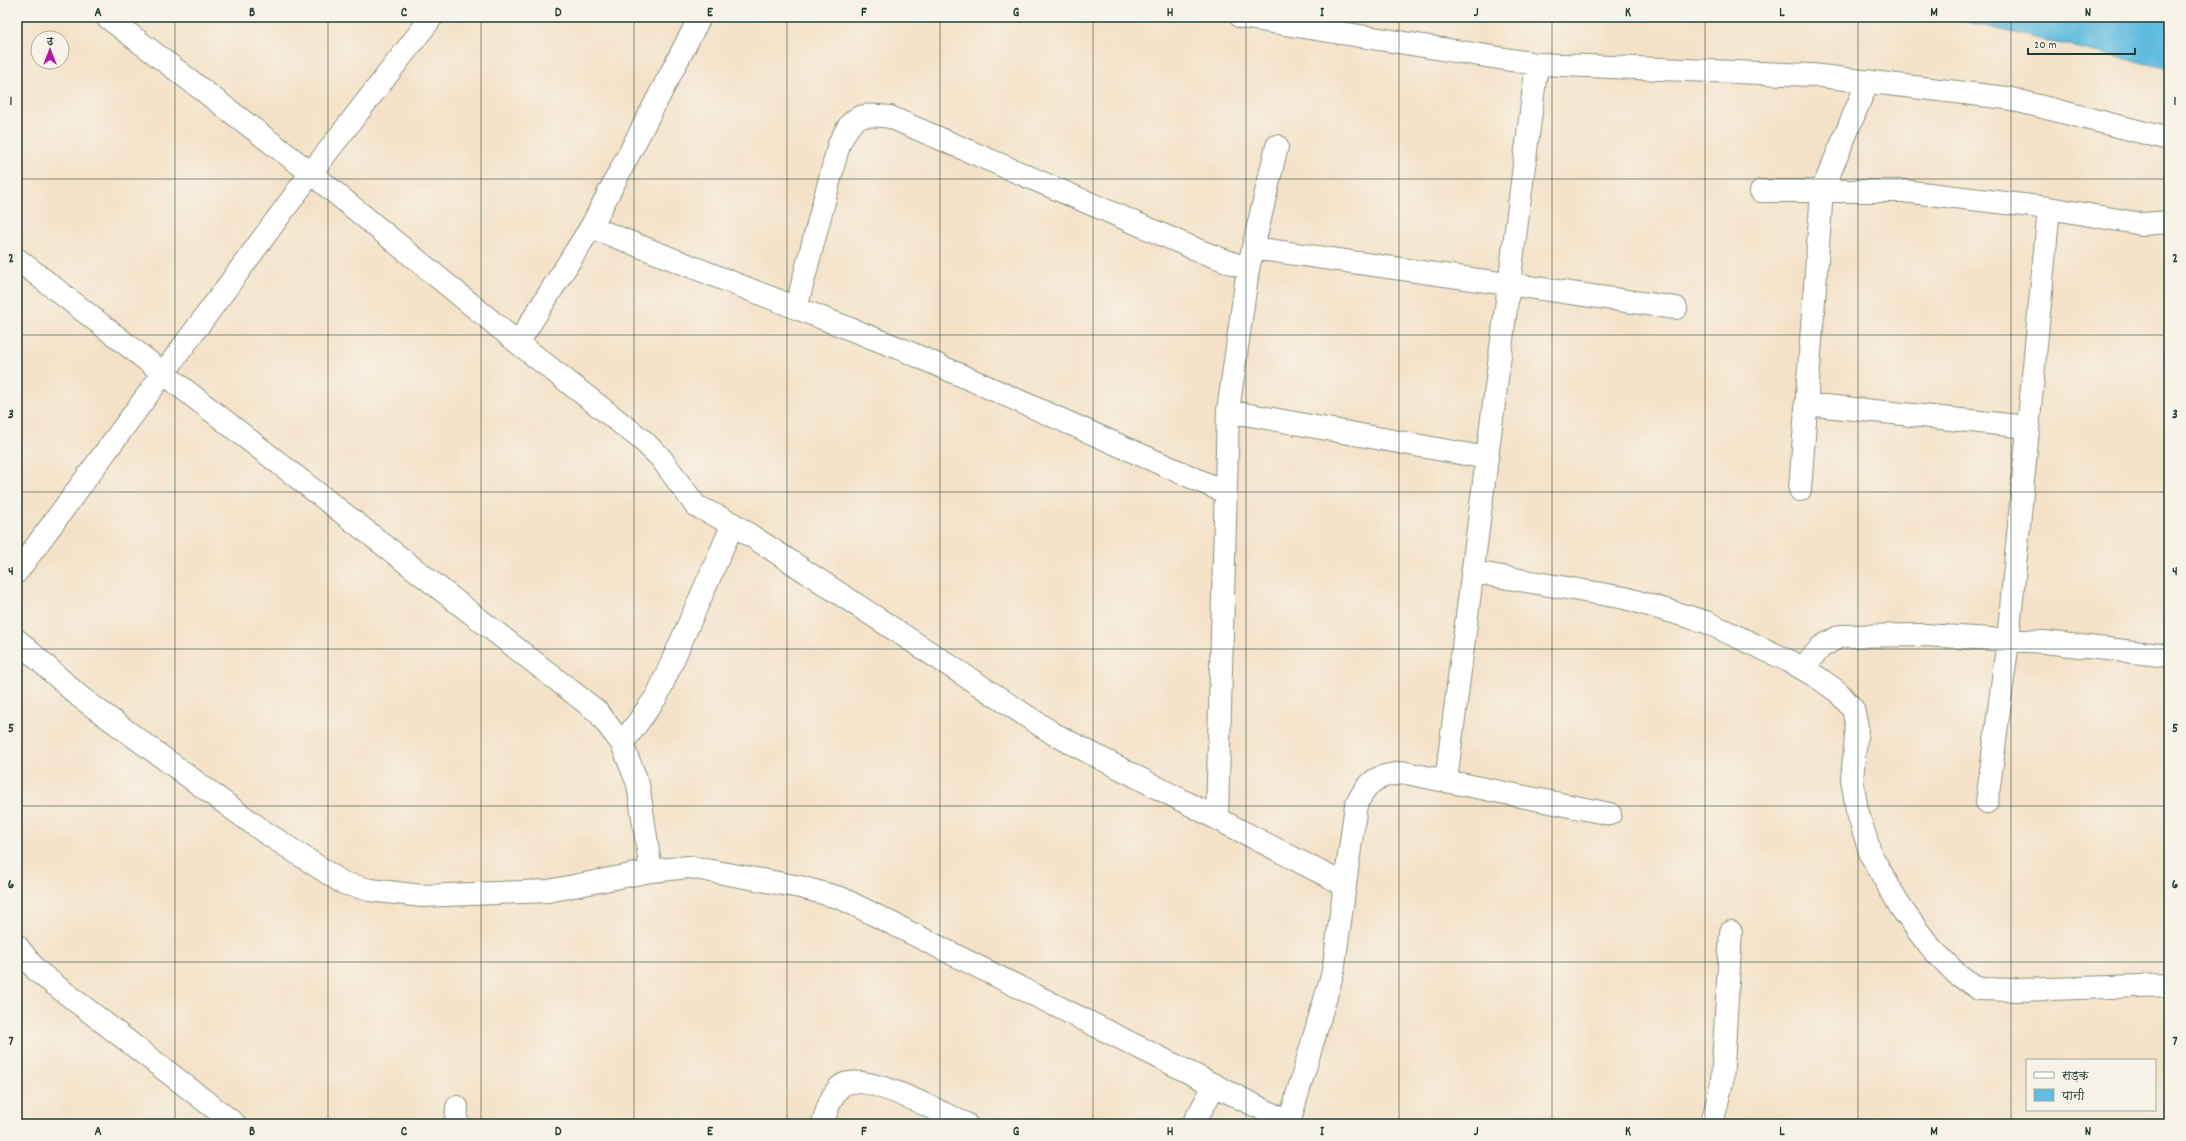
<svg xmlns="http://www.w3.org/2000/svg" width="2186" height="1141" font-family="Dekko,'Playpen Sans Deva',sans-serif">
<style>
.water{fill:#61bcdf;stroke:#407c8a}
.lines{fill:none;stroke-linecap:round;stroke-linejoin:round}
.minor-casing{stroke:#8a907e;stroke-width:24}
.minor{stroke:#fff;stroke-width:22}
.grid{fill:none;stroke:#1f3d34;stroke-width:1;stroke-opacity:0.55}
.neatline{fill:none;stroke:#1f3d34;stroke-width:1.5}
.grid-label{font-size:13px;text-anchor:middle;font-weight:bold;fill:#1f3d34}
</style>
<rect width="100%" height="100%" fill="#f7f3e8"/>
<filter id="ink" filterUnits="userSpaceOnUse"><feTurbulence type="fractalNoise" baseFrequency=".025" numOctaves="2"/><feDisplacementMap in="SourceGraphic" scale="8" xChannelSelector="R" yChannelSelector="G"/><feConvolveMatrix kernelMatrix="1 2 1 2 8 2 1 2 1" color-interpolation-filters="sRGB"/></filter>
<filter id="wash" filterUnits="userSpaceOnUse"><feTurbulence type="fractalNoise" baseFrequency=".012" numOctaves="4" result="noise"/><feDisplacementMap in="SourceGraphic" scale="16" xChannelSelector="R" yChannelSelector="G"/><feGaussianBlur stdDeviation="0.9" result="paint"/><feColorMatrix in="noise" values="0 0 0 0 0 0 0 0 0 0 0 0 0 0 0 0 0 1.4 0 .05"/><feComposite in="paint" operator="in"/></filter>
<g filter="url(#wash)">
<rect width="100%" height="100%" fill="#f4e2c8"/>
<path class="water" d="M1946,17H2169V69Z"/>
</g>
<g filter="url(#ink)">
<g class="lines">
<g class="minor-casing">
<path id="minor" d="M107,17L311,173L518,343L641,439L660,457L696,506L733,524L1054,734L1345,885
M1241,17L1537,64L1812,75L2007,98L2169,139
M1761,191H1903L2049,208L2142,224L2169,222
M591,227L906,351L1225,492
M1253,248L1676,308
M17,259L598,712L622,744L638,784L651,871
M796,308L839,144C853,115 858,113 890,117L1200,251L1248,269
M518,343L591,227L700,17
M1806,404L2028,427
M1228,411L1487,458
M1800,490L1822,191L1868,81
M17,572L311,173L432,17
M1473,572L1625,598L1706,622L1789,661L1817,677L1838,692L1853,709L1857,727L1852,779L1857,810L1871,855L1901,908L1930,947L1957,974L1979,989L2017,990L2169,985
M17,640L80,697L263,831L343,883L370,890L422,896L548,891L651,871L689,867L800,887L841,898L1292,1124
M1803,668L1821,647L1840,636L1924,635L2044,642L2169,656
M622,744L657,696L733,524
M1446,781L1537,64
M1987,802L2008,640L2049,208
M1217,818L1228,411L1248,269L1277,146
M17,946L37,971L235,1124
M1289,1123L1333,972L1356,805C1369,779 1377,775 1406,773L1610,814
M456,1124L457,1107
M823,1124C827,1110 830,1096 841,1086C862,1069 943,1114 966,1124
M1193,1124L1215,1085
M1712,1124L1722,1082L1731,932"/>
</g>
<use href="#minor" class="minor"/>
</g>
</g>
<path class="grid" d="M175,17V1124M328,17V1124M481,17V1124M634,17V1124M787,17V1124M940,17V1124M1093,17V1124M1246,17V1124M1399,17V1124M1552,17V1124M1705,17V1124M1858,17V1124M2011,17V1124M17,179H2169M17,335H2169M17,492H2169M17,649H2169M17,806H2169M17,962H2169"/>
<rect width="2186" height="1141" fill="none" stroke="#f7f3e8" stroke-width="44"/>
<rect x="2026" y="1059" width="130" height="52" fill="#f7f3e8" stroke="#a1aaa0"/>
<rect x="2034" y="1072" width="20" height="6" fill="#ffffff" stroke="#a1aaa0"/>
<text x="2062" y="1079" font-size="12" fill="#1f3d34">सड़क</text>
<rect x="2034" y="1089" width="20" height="12" fill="#61bcdf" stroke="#a1aaa0"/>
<text x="2062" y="1099" font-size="12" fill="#1f3d34">पानी</text>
<g transform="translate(50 50)"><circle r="19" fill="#f7f3e8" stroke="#a1aaa0"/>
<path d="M0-3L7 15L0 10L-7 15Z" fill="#b5179e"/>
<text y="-6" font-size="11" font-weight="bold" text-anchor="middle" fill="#1f3d34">उ</text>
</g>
<path d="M2028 48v6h107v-6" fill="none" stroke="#1f3d34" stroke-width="2"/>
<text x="2034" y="48" font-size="12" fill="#1f3d34" stroke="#f7f3e8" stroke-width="3" paint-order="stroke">20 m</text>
<rect x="22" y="22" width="2142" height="1097" class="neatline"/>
<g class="grid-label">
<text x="98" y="16">A</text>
<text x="252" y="16">B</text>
<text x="404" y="16">C</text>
<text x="558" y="16">D</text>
<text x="710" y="16">E</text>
<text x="864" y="16">F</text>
<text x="1016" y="16">G</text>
<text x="1170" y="16">H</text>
<text x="1322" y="16">I</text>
<text x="1476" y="16">J</text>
<text x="1628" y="16">K</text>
<text x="1782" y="16">L</text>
<text x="1934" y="16">M</text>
<text x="2088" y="16">N</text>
<text x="11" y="105">1</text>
<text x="2175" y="105">1</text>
<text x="11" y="262">2</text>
<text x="2175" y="262">2</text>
<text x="11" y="418">3</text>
<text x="2175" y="418">3</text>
<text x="11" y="575">4</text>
<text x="2175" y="575">4</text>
<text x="11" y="732">5</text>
<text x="2175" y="732">5</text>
<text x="11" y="888">6</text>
<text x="2175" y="888">6</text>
<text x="11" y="1045">7</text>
<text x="2175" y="1045">7</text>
<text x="98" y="1135">A</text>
<text x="252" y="1135">B</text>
<text x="404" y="1135">C</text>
<text x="558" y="1135">D</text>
<text x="710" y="1135">E</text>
<text x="864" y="1135">F</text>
<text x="1016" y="1135">G</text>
<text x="1170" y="1135">H</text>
<text x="1322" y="1135">I</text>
<text x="1476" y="1135">J</text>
<text x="1628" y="1135">K</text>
<text x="1782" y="1135">L</text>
<text x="1934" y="1135">M</text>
<text x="2088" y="1135">N</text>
</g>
</svg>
